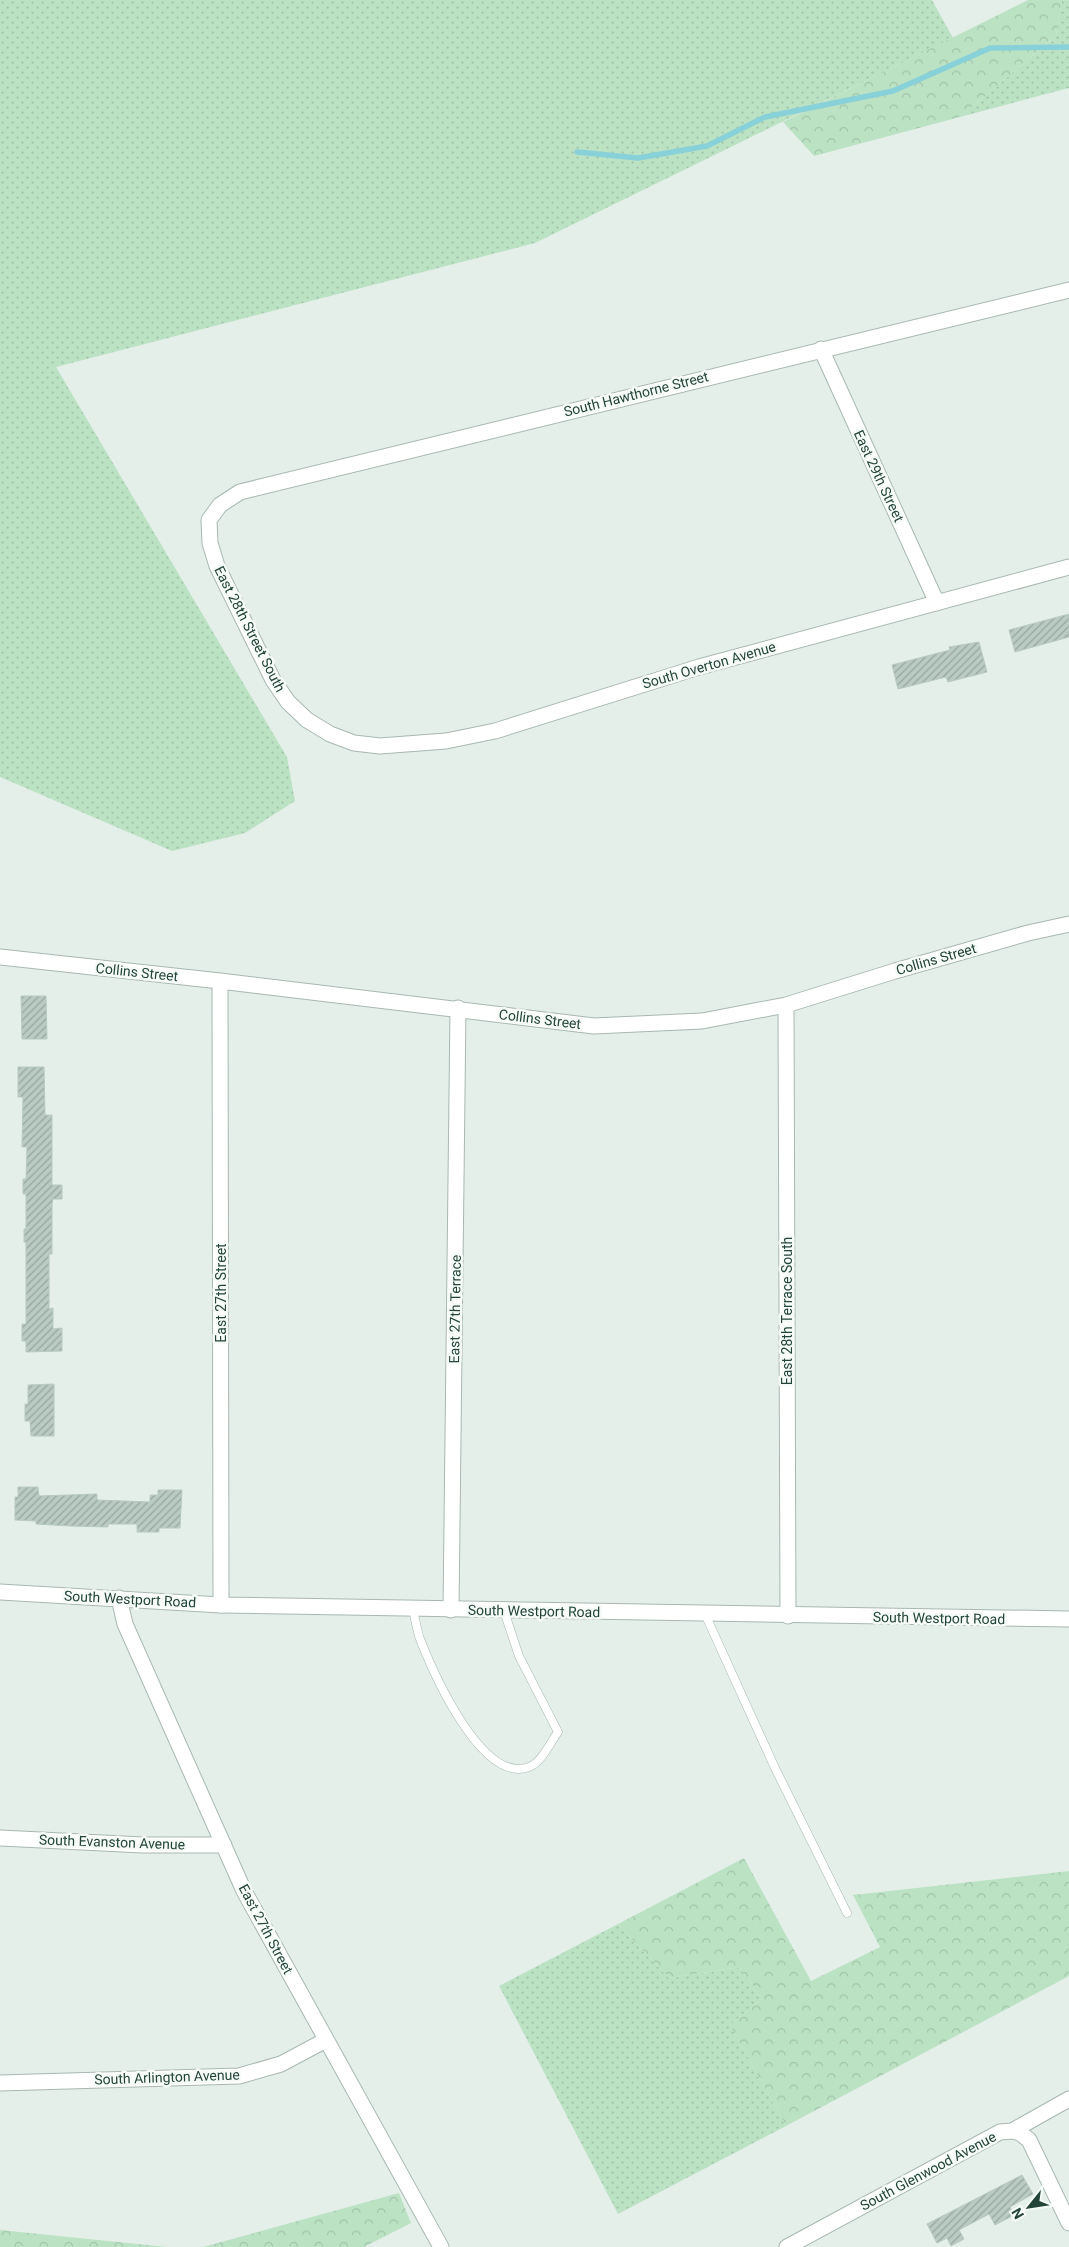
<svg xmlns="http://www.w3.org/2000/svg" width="1069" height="2247" font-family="Roboto,sans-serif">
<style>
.grass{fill:url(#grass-dots)}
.forest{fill:url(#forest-crowns)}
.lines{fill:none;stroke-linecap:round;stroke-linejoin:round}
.stream{stroke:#89d1d9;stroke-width:5.5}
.building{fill:url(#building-hatch);stroke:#b7cac1}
.service-casing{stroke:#a7b8b1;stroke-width:9}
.minor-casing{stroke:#a7b8b1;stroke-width:17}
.tertiary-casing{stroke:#a7b8b1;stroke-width:17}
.service{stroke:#fff;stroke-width:8}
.minor{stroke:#fff;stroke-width:15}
.tertiary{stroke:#fff;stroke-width:15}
.labels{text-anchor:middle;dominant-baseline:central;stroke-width:5;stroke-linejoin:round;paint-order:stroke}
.street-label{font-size:14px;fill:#224439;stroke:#f6fbf8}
</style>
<defs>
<pattern id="grass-dots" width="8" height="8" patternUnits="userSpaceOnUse" patternTransform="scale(1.25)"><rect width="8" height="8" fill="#bce2c4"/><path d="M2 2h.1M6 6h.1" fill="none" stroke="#a1c3a9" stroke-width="1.8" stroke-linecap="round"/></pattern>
<pattern id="forest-crowns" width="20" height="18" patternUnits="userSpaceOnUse" patternTransform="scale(1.25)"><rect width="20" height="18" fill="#bce2c4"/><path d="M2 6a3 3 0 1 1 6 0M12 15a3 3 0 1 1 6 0" fill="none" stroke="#a1c3a9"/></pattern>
<pattern id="building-hatch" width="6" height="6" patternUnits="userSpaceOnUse" patternTransform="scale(1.25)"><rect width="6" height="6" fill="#bacbc3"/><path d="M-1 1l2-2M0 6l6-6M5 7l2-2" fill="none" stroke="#97a69f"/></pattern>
</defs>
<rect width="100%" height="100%" fill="#e5efea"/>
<path class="grass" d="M0,0H932L953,38L535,243L56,367L287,757L295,801L245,833L172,851L0,777Z
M1062,0H1069V88L960,117L1056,36Z
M618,1924L669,1978L740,1967L762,1999L730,2025L786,2126L618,2214L499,1986Z"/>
<path class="forest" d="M1028,0H1062L1056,36L960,117L814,156L783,122Z
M744,1858L811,1981L880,1947L853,1895L1069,1871V1976L786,2126L730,2025L762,1999L740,1967L669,1978L618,1924Z
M399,2193L411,2223L364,2247H203Z
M0,2230L167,2247H0Z"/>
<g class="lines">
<path class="stream" d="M577,152L638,158L707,146L765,117L893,91L990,48L1069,47"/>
</g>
<path class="building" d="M1069,614V637L1015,652L1009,630Z
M979,642L987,672L948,682L946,677L898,689L892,665L950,650L949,647Z
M21,996H46L47,1039H22Z
M18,1067H44L45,1115H52V1185H62V1199H53L52,1204V1254H49V1309L53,1308V1329L62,1328V1351L26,1352V1341H22V1324H26V1242H24V1229H26V1194H23V1179H26L27,1147H22L23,1097H18Z
M54,1384V1436H31L30,1421H25V1404H28V1385Z
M18,1487H38L39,1496L97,1494V1500L150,1502V1495H158V1490H182L180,1528H159V1532H137V1524H108V1527L70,1526L36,1524V1521L15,1520V1497H18Z
M1022,2175L1033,2194L1010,2207L1014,2215L995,2225L989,2214L959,2230L964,2239L951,2246L947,2238L937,2243L927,2224Z"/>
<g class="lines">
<g class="service-casing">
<path id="service" d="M413,1609C415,1619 417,1630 420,1639C433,1672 482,1785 529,1767C542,1762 550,1743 558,1732L519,1656L504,1611
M705,1614L775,1768L847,1913"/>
</g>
<g class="minor-casing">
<path id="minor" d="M1069,290L240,492L220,505L209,520L210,543L217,566L273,680L288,702L307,720L330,734L354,743L380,746L446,741L495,731L699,667L1069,567
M821,349L937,603
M0,957L220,981L594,1026L702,1021L786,1005L895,971L1028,933L1069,924
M220,981L221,1605
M786,1005L788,1616
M119,1598L125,1624L244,1891L441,2247
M451,1610L458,1008
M0,1838L143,1845H224
M0,2083L239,2076L281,2064L326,2040
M1012,2131L1020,2133L1029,2140L1069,2223
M787,2247L1000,2132L1012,2131L1069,2099"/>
</g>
<g class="tertiary-casing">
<path id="tertiary" d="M0,1592L221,1605L1069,1619"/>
</g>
<use href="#service" class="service"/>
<use href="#minor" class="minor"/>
<use href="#tertiary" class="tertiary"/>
</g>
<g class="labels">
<g class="street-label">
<text transform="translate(636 394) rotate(-14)">South Hawthorne Street</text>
<text transform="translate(879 476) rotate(65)">East 29th Street</text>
<text transform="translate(250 629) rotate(63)">East 28th Street South</text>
<text transform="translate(709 665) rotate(-16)">South Overton Avenue</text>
<text transform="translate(936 959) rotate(-16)">Collins Street</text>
<text transform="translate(137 972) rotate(6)">Collins Street</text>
<text transform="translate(540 1019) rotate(7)">Collins Street</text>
<text transform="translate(221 1293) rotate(-90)">East 27th Street</text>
<text transform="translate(455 1309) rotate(-89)">East 27th Terrace</text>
<text transform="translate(787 1311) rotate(-90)">East 28th Terrace South</text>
<text transform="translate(130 1599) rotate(3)">South Westport Road</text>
<text transform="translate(534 1611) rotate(1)">South Westport Road</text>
<text transform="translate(939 1618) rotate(1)">South Westport Road</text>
<text transform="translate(112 1842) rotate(2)">South Evanston Avenue</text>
<text transform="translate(266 1929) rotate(62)">East 27th Street</text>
<text transform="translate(167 2077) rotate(-2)">South Arlington Avenue</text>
<text transform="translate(928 2171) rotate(-28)">South Glenwood Avenue</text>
</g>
</g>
<g transform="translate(1029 2207) rotate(240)" stroke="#f6fbf8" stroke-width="4" paint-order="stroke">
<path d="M0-4L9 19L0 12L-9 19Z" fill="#224439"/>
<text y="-8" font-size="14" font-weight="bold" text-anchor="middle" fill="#224439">N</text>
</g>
</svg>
